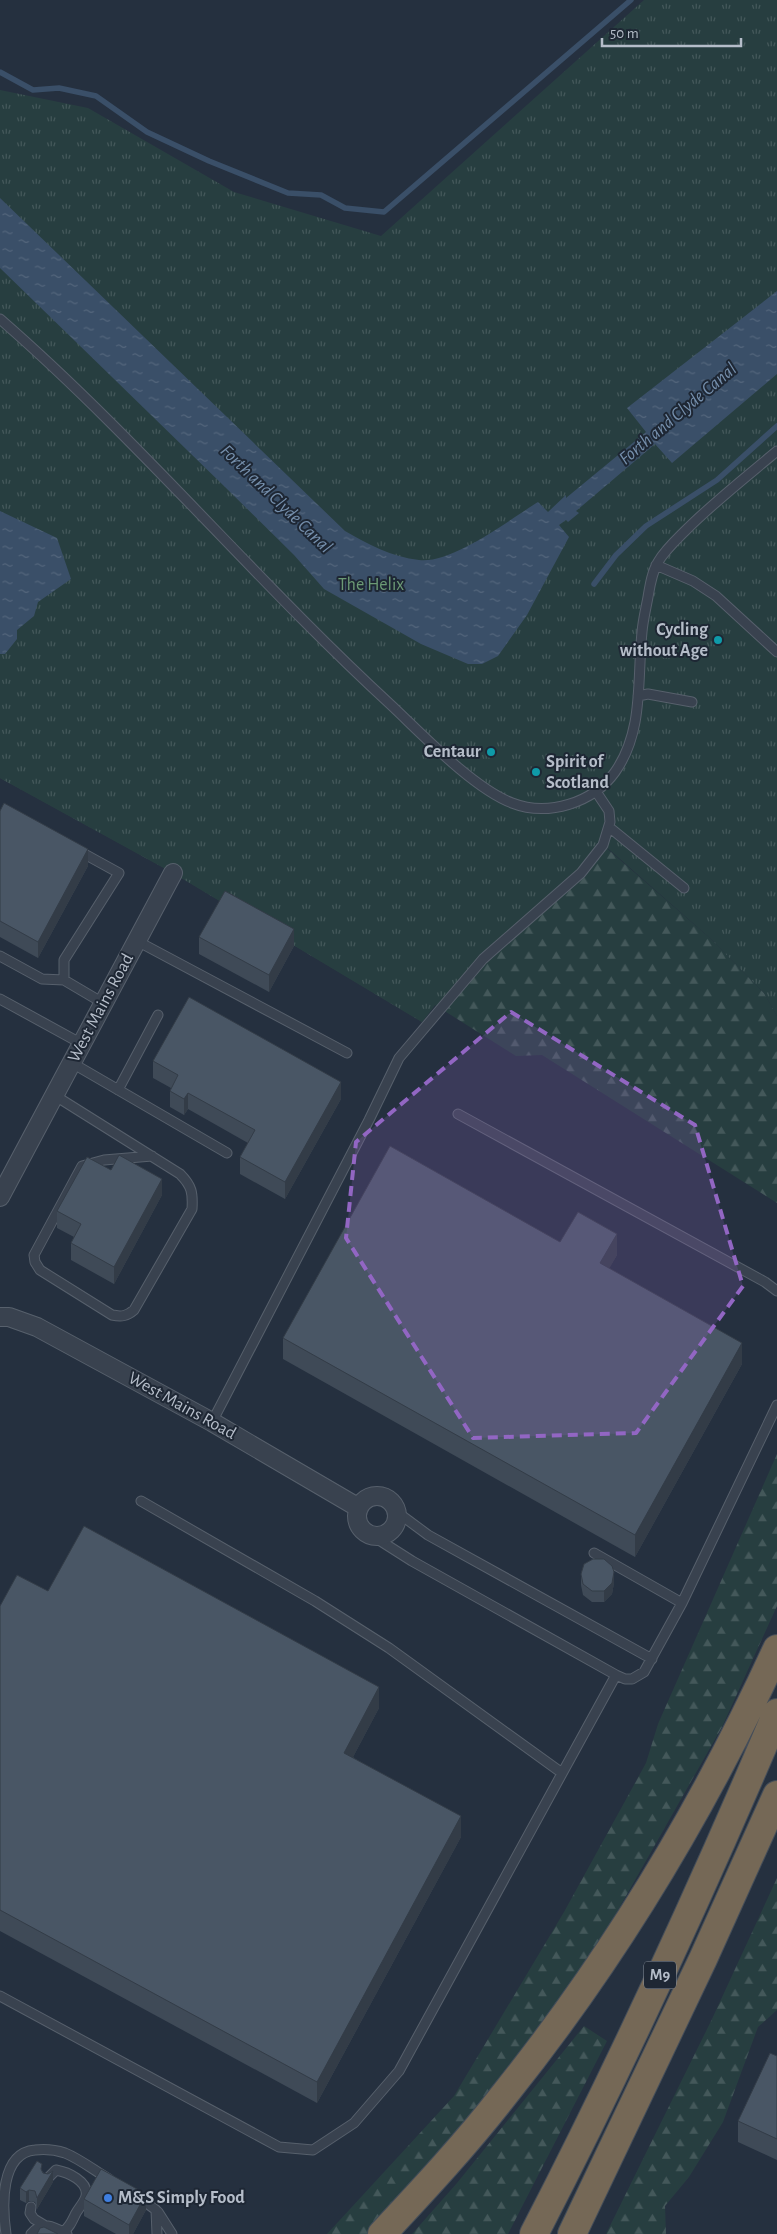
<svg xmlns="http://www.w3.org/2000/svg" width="777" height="2234" font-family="'Alegreya Sans',sans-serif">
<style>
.forest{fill:url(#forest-firs)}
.park{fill:url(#park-tufts)}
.water{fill:url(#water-ripples)}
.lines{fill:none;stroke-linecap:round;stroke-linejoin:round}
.stream{stroke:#3a4f68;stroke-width:5.5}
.service-casing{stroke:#57606c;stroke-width:11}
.minor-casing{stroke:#57606c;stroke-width:20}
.motorway-casing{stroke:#444d59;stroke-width:30}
.service{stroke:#39424f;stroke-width:9}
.minor{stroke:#39424f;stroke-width:18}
.motorway{stroke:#756856;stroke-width:28}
.wall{fill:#3f4a57}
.shaded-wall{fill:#333c47}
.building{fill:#495665;stroke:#333c47}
.marked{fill:#9266c3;fill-opacity:0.2;stroke:#9266c3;stroke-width:4;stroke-dasharray:10 6;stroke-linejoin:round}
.culture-dot{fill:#0f9aa8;stroke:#1e2734;stroke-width:2}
.shop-dot{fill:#3f7fe0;stroke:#1e2734;stroke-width:2}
.labels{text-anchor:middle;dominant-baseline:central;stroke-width:4;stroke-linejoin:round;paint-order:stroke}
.shield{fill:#1e2734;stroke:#88909c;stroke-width:1}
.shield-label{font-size:16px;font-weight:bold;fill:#b5bdc9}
.park-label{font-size:18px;fill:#6c9a75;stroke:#1e2734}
.poi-label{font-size:18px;font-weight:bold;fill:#b5bdc9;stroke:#1e2734;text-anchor:end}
.street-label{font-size:18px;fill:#b5bdc9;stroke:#1e2734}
.water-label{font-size:19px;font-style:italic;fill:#758fac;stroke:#1e2734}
</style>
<defs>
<pattern id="forest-firs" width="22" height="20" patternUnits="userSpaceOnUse" patternTransform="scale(1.25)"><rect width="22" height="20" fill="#273e40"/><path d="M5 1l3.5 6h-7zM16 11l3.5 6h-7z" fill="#44585a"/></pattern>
<pattern id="park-tufts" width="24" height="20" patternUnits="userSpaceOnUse" patternTransform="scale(1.25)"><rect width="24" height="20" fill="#273e40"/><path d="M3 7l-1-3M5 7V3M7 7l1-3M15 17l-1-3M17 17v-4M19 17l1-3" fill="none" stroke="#44585a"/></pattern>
<pattern id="water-ripples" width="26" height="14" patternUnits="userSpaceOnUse" patternTransform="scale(1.25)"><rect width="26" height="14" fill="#3a4f68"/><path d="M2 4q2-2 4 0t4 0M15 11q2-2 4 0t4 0" fill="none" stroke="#54667c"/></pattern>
</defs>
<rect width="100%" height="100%" fill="#25303f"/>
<path class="forest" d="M0,717L603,845L711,939L764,993L777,1016V1203L542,1055L516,1056L435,1005L422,1022L173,873L0,778Z
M777,1454V1606L722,1727L597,1947L494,2092L367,2234H327L454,2096L564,1912L646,1763L658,1724Z
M777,1878V2010L758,2027L723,2122L689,2177L665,2206L666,2234H606L712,2019Z
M584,2026L607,2041L508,2234H412L457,2183Z"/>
<path class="park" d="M644,0H777V1016L764,993L711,939L604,845L440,1008L435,1005L422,1022L173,873L0,778V90L88,108L234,192L381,236Z"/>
<path class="water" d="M0,198L345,531C367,544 392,557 419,560C452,564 509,520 538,502L548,512L566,495V498L646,432L627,408L777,291V374L672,463L655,444L576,511L579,513L568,522L566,520L559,525L569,537L527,615L498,656L482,664H468L421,644L324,589L294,555L225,487L0,268Z
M0,511L57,538L71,579L38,602L34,616L17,630V639L5,654H0Z"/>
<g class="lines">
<path class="stream" d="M0,72L33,90L59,88L96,96L147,132L209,161L288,193L321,195L345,208L384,212L631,0
M594,584L616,555L646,526L717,480L777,426"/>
<g class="service-casing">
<path id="service" d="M0,319C138,439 256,581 391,705C423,735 473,788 512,803C548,817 593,803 615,772C644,731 637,680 642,632C643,620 646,608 648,597C650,585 652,572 658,562C665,550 676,540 686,530C714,502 746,477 777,451
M656,565L693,581L716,596L777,652
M638,696L648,694L692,702
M609,827L684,888
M79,851L119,873L64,960V980L103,1003
M137,941L347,1053
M0,956L42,979L64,980
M0,999L82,1044
M72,1063L227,1153
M118,1090L158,1015
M54,1095L180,1174C192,1186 193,1193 192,1209L134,1310C127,1316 122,1317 112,1315L40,1270L35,1262L34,1255L82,1166L104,1160L152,1156
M458,1114L765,1282L777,1291
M212,1422L369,1120L399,1058L483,959L581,873L603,845L610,822L609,811L597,793
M141,1501L315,1601L389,1648L562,1773
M397,1512L428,1535L652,1659
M368,1533L412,1561L616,1675
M594,1553L682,1603
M0,1996L279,2147L313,2150L354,2123L399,2071L616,1675L625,1679H632L644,1672L682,1603L777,1405
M47,2179L56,2170C67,2172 89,2181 86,2196C85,2201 79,2208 76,2213C72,2221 70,2227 63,2232
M137,2196L156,2210L157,2234
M31,2207L30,2213L34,2219L44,2225
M158,2212L172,2234
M6,2234C2,2206 0,2153 35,2150C44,2149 56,2150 65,2153C80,2159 95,2171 109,2179
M31,2234C42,2220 54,2227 67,2234"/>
</g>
<g class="minor-casing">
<path id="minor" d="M0,1197L173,873
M0,1317H9L37,1327L212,1422L359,1508
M357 1516a20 20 0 1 1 40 0a20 20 0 1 1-40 0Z"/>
</g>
<g class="motorway-casing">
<path id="motorway" d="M382,2234C424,2189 466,2144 504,2095C613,1959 704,1808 777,1649
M534,2234C622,2064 702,1889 777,1713
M572,2234L703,1959L777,1795"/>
</g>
<use href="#service" class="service"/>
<use href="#minor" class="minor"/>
<use href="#motorway" class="motorway"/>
</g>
<path class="wall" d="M0,811L88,866L38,958L0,937Z
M199,937L294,946L269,992L199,954Z
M153,1061L341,1099L285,1199L240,1174V1157L248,1143L188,1109L184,1115L170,1107V1091L171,1088L153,1078Z
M111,1170L162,1195L114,1284L71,1260V1243L74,1237L57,1228V1211Z
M560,1242L617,1255L609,1268L742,1364L635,1557L283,1359V1338Z
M581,1574L614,1583L612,1594L604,1602H592L583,1595L581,1585Z
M48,1591L379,1708L353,1757L461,1837L317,2103L0,1931V1606Z
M777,2056V2160L738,2142V2121Z
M42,2171L53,2182L37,2209L35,2202L29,2201L26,2203L20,2200V2188Z
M84,2199L146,2210L133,2234H116L84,2216Z"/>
<path class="shaded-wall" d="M88,849V866L38,958V942Z
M294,929V946L269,992V975Z
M341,1082V1099L285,1199V1182Z
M188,1093V1109L184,1115V1099Z
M162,1179V1195L114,1284V1267Z
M617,1234V1255L600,1285V1263Z
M742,1343V1364L635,1557V1535Z
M614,1572V1583L612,1594L604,1602V1591Z
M379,1687V1708L344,1774V1753Z
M461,1816V1837L317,2103V2082Z
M53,2171V2182L37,2209V2198Z
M29,2190V2201L26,2203V2192Z
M146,2194V2210L133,2234H129V2225Z"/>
<path class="building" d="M4,803L88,849L38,942L0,921V811Z
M225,891L294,929L269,975L199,937Z
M189,997L341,1082L285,1182L240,1157L255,1130L188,1093L184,1099L170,1091L178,1075L153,1061Z
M390,1146L560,1242L578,1212L617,1234L600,1263L742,1343L635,1535L283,1338Z
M119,1155L162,1179L114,1267L71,1243L81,1224L57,1211L87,1157L111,1170Z
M84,1526L379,1687L344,1753L461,1816L317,2082L0,1910V1606L17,1575L48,1591Z
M593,1559H604L612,1566L614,1572L612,1583L604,1591H592L583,1584L581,1574L584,1564Z
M770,2053L777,2056V2139L738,2121Z
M37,2161L42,2164L41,2169L43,2173L48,2174L53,2171L37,2198L35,2191L29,2190L26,2192L20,2188Z
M101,2169L146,2194L129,2225L84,2199Z
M44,2227L58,2234H37L40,2228Z"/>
<path class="marked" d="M511,1012L695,1125L743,1286L636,1433L473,1438L346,1238L356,1142Z"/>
<g class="culture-dot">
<circle cx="718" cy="640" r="5"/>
<circle cx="491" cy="752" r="5"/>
<circle cx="536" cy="772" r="5"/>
</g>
<circle class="shop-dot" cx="108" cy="2198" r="5"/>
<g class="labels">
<rect class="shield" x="644" y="1961.5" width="32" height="27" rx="4"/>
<g class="shield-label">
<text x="660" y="1975">M9</text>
</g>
<g class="park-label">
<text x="371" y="585">The Helix</text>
</g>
<g class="poi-label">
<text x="708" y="630">Cycling<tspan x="708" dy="21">without Age</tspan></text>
<text x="481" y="752">Centaur</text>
<text x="546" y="762" text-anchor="start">Spirit of<tspan x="546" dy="21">Scotland</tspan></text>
<text x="118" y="2198" text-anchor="start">M&amp;S Simply Food</text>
</g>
<g class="street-label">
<text transform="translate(101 1008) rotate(-62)">West Mains Road</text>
<text transform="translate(182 1406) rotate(29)">West Mains Road</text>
</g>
<g class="water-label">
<text transform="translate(678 414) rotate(-40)">Forth and Clyde Canal</text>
<text transform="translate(276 499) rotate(44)">Forth and Clyde Canal</text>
</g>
</g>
<path d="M602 38v8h139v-8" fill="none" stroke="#b5bdc9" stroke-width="2.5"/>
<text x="610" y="38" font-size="15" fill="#b5bdc9" stroke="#1e2734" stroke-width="4" paint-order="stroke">50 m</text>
</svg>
